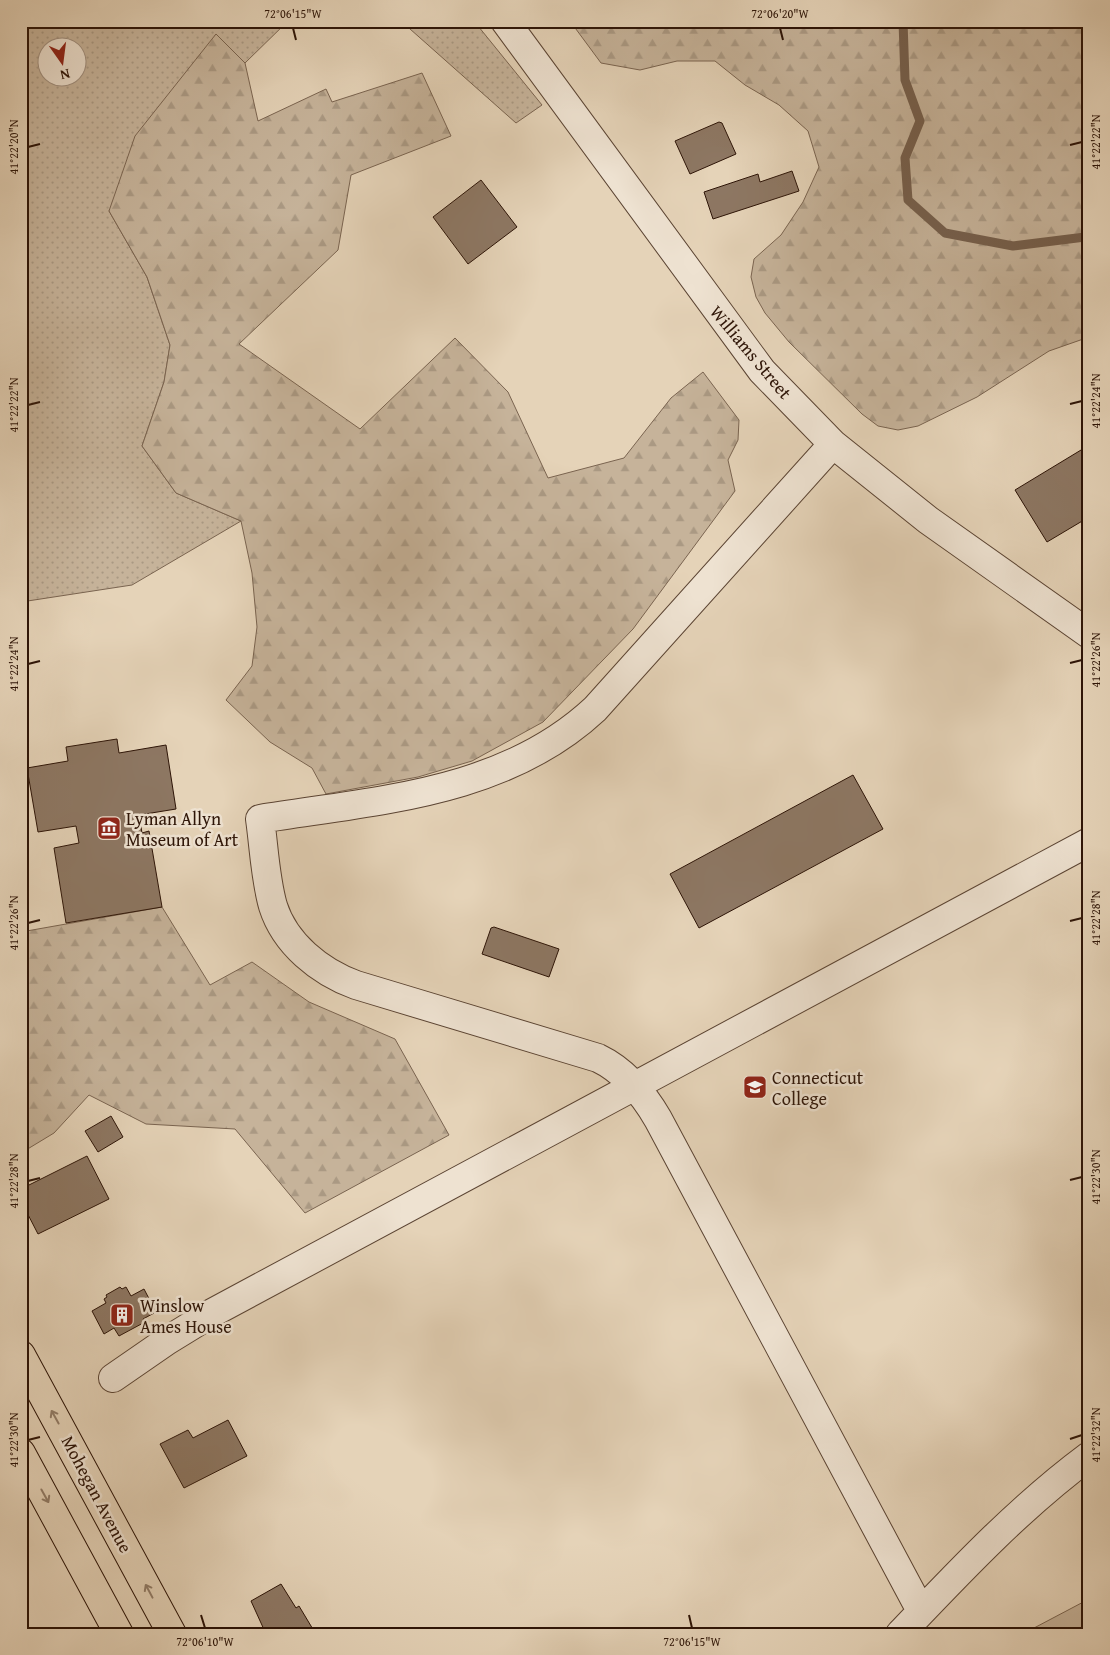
<svg xmlns="http://www.w3.org/2000/svg" width="1110" height="1655" font-family="'Gentium Book Plus',serif">
<style>
.grass{fill:url(#grass-dots);stroke:#7a6450;fill-rule:evenodd}
.forest{fill:url(#forest-firs);stroke:#7a6450}
.pitch{fill:#c6b39a;stroke:#7a6450}
.lines{fill:none;stroke-linecap:round;stroke-linejoin:round}
.stream{stroke:#76604d;stroke-width:9}
.building{fill:#8d7763;stroke:#2d1407}
.minor-casing{stroke:#5b4433;stroke-width:30}
.highway-casing{stroke:#2d1407;stroke-width:30}
.minor{stroke:#eee2d1;stroke-width:28}
.highway{stroke:#e5d3b8;stroke-width:28}
.oneway{stroke:#927d68}
.ticks{fill:none;stroke:#2d1407;stroke-width:2}
.labels{text-anchor:middle;dominant-baseline:central;stroke-width:5;stroke-linejoin:round;paint-order:stroke}
.street-label{font-size:18px;fill:#2d1407;stroke:#eee2d1}
.poi-label{font-size:18px;fill:#2d1407;stroke:#eee2d1;text-anchor:start}
.neatline{fill:none;stroke:#2d1407;stroke-width:2}
.ticks-label{font-size:12px;text-anchor:middle;fill:#2d1407}
</style>
<defs>
<pattern id="grass-dots" width="8" height="8" patternUnits="userSpaceOnUse" patternTransform="scale(1.25)"><rect width="8" height="8" fill="#c6b39a"/><path d="M2 2h.1M6 6h.1" fill="none" stroke="#aa9983" stroke-width="1.8" stroke-linecap="round"/></pattern>
<pattern id="forest-firs" width="22" height="20" patternUnits="userSpaceOnUse" patternTransform="scale(1.25)"><rect width="22" height="20" fill="#c6b39a"/><path d="M5 1l3.5 6h-7zM16 11l3.5 6h-7z" fill="#aa9983"/></pattern>
</defs>
<rect width="100%" height="100%" fill="#e5d3b8"/>
<filter id="stains"><feTurbulence type="fractalNoise" baseFrequency=".004" numOctaves="4"/><feColorMatrix values="0 0 0 0 .2 0 0 0 0 .09 0 0 0 0 .02 0 0 0 .5 -.17"/></filter>
<radialGradient id="worn" r=".72"><stop offset=".6" stop-color="#630" stop-opacity="0"/><stop offset="1" stop-color="#630" stop-opacity=".3"/></radialGradient>
<path class="grass" d="M21,21H288L245,63L216,34L109,211L147,277L170,345L164,382L142,446L176,493L241,521L132,585L21,602ZM48,48H78V78H48Z
M401,21H474L542,105L516,123Z"/>
<path class="forest" d="M570,21H1089V337L1049,351L977,397L918,426L898,430L878,426L862,414L789,342L765,313L756,297L751,277L754,259L781,235L803,202L819,167L808,131L779,105L745,85L715,61H677L640,70L601,63Z
M216,34L245,63L258,121L326,89L332,102L422,73L451,136L351,175L338,250L239,344L360,429L455,338L508,392L548,478L624,458L671,398L703,372L739,420L738,440L728,460L735,491L633,629L543,722L472,761L418,777L326,794L312,768L270,742L226,700L252,666L257,627L252,573L241,521L176,493L142,446L164,382L170,345L147,277L109,211L135,136Z
M162,907L210,985L252,962L309,1002L395,1039L449,1135L305,1213L235,1129L146,1124L89,1095L54,1133L21,1153V932Z"/>
<path class="pitch" d="M1089,1599V1634H1037L1034,1628Z"/>
<g class="lines">
<path class="stream" d="M903,21L905,80L920,121L905,158L908,200L945,233L1013,246L1085,237L1089,239"/>
</g>
<path class="building" d="M719,122L722,123L736,154L690,174L675,141Z
M792,171L799,191L713,219L704,192L758,174L760,182Z
M481,180L517,227L468,264L433,217Z
M1086,447L1089,452V517L1047,542L1015,490Z
M117,739L119,753L166,745L176,809L139,815L142,833L149,831L162,907L66,923L54,848L79,843L76,826L38,832L27,768L68,761L66,747Z
M853,775L883,829L699,928L670,874Z
M494,927L559,949L549,977L482,954L491,928Z
M111,1116L123,1137L98,1152L85,1131Z
M87,1156L109,1199L38,1234L21,1201V1189Z
M120,1287L122,1289L126,1287L131,1296L144,1289L156,1312L143,1319L145,1322L119,1336L114,1328L104,1334L92,1311L106,1303L104,1299L107,1297L106,1295Z
M228,1420L247,1456L184,1488L160,1444L188,1430L193,1438Z
M281,1584L296,1608L299,1606L314,1631L309,1634H266L251,1601Z"/>
<g class="lines">
<g class="minor-casing">
<path id="minor" d="M505,21L762,371L833,444L928,520L1089,634
M833,444L595,709C504,794 377,800 260,819C264,847 265,878 273,906C285,944 320,972 356,985L598,1058C625,1071 643,1093 658,1119L921,1611
M113,1378L168,1340L212,1313L1089,842
M900,1634C960,1571 1019,1508 1089,1456"/>
</g>
<g class="highway-casing">
<path id="highway" d="M21,1355L172,1634
M21,1453L119,1634"/>
</g>
<use href="#minor" class="minor"/>
<use href="#highway" class="highway"/>
</g>
<defs><path id="oneway-shaft" d="M-6 0H5M1.5-3L5.5 0L1.5 3" fill="none" stroke-width="1.6" stroke-linecap="round" stroke-linejoin="round" transform="scale(1.25)"/></defs>
<g class="oneway">
<use href="#oneway-shaft" transform="translate(55 1417) rotate(-119)"/>
<use href="#oneway-shaft" transform="translate(45 1496) rotate(61)"/>
<use href="#oneway-shaft" transform="translate(149 1591) rotate(-118)"/>
</g>
<path class="ticks" d="M293,28L296,40M780,28L783,40M1070,145L1082,142M28,147L40,144M1070,404L1082,401M28,405L40,402M1070,663L1082,660M28,664L40,661M1070,921L1082,918M28,923L40,920M1070,1180L1082,1177M28,1181L40,1178M1070,1439L1082,1435M28,1440L40,1437M201,1615L205,1628M689,1615L692,1628"/>
<defs>
<g id="museum-square" transform="scale(1.25)"><rect x="-9" y="-9" width="18" height="18" rx="4" fill="#8f2418" stroke="#eee2d1"/><path d="M0-6L6-3V-2H-6V-3ZM-5-1h2V3h-2ZM-1-1h2V3h-2ZM3-1h2V3H3ZM-6 4H6V6H-6Z" fill="#fff"/></g>
<g id="university-square" transform="scale(1.25)"><rect x="-9" y="-9" width="18" height="18" rx="4" fill="#8f2418" stroke="#eee2d1"/><path d="M0-5L7-2L0 1L-7-2ZM-4 1L0 2.5L4 1V4Q0 6-4 4Z" fill="#fff"/></g>
<g id="building-square" transform="scale(1.25)"><rect x="-9" y="-9" width="18" height="18" rx="4" fill="#8f2418" stroke="#eee2d1"/><path d="M-4-6H4V6H1V3H-1V6H-4ZM-2.5-4.3h1.7v1.8h-1.7ZM.8-4.3h1.7v1.8H.8ZM-2.5-1h1.7V.8h-1.7ZM.8-1h1.7V.8H.8Z" fill="#fff"/></g>
</defs>
<g fill-rule="evenodd">
<use href="#museum-square" x="109" y="828"/>
<use href="#university-square" x="755" y="1087"/>
<use href="#building-square" x="122" y="1315"/>
</g>
<g class="labels">
<g class="street-label">
<text transform="translate(751 352) rotate(50)">Williams Street</text>
<text transform="translate(97 1494) rotate(62)">Mohegan Avenue</text>
</g>
<g class="poi-label">
<text x="126" y="818">Lyman Allyn<tspan x="126" dy="21">Museum of Art</tspan></text>
<text x="772" y="1077">Connecticut<tspan x="772" dy="21">College</tspan></text>
<text x="140" y="1305">Winslow<tspan x="140" dy="21">Ames House</tspan></text>
</g>
</g>
<rect width="1110" height="1655" fill="none" stroke="#e5d3b8" stroke-width="55"/>
<g transform="translate(62 62) rotate(166)"><circle r="24" fill="#eee2d1" stroke="#a19080"/>
<path d="M0-4L9 19L0 12L-9 19Z" fill="#8f2418"/>
<text y="-8" font-size="14" font-weight="bold" text-anchor="middle" fill="#2d1407">N</text>
</g>
<rect x="28" y="28" width="1054" height="1600" class="neatline"/>
<g class="ticks-label">
<text x="293" y="18">72°06'15"W</text>
<text x="780" y="18">72°06'20"W</text>
<text transform="translate(1096 142) rotate(-90)" y="4">41°22'22"N</text>
<text transform="translate(14 147) rotate(-90)" y="4">41°22'20"N</text>
<text transform="translate(1096 401) rotate(-90)" y="4">41°22'24"N</text>
<text transform="translate(14 405) rotate(-90)" y="4">41°22'22"N</text>
<text transform="translate(1096 660) rotate(-90)" y="4">41°22'26"N</text>
<text transform="translate(14 664) rotate(-90)" y="4">41°22'24"N</text>
<text transform="translate(1096 918) rotate(-90)" y="4">41°22'28"N</text>
<text transform="translate(14 923) rotate(-90)" y="4">41°22'26"N</text>
<text transform="translate(1096 1177) rotate(-90)" y="4">41°22'30"N</text>
<text transform="translate(14 1181) rotate(-90)" y="4">41°22'28"N</text>
<text transform="translate(1096 1435) rotate(-90)" y="4">41°22'32"N</text>
<text transform="translate(14 1440) rotate(-90)" y="4">41°22'30"N</text>
<text x="205" y="1646">72°06'10"W</text>
<text x="692" y="1646">72°06'15"W</text>
</g>
<rect width="100%" height="100%" filter="url(#stains)"/>
<rect width="100%" height="100%" fill="url(#worn)"/>
</svg>
